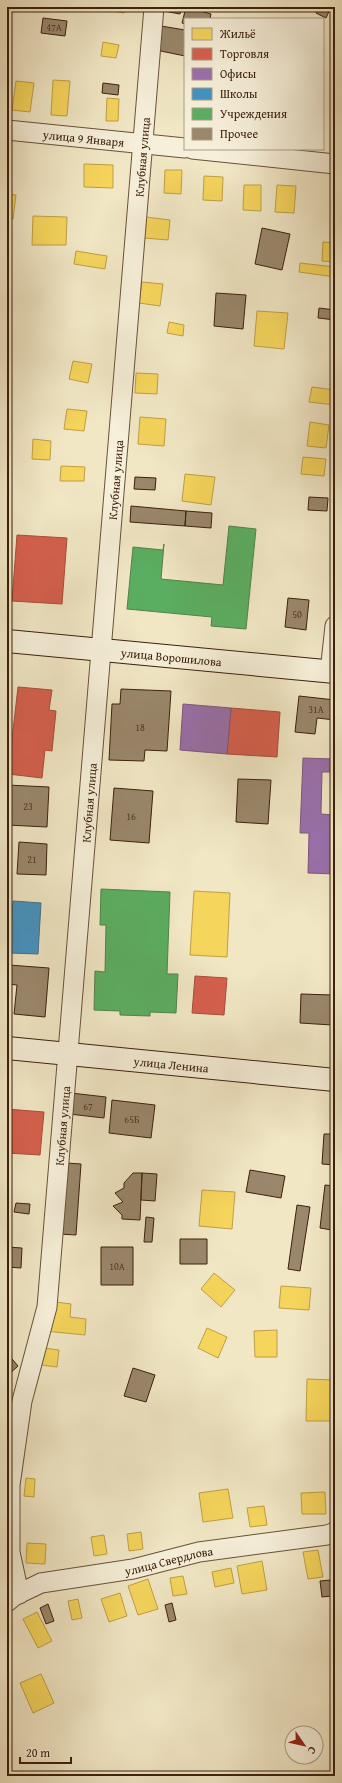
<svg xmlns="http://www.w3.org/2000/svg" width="342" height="1783" font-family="'Gentium Book Plus',serif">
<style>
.homes{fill:#f6d55c;stroke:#be9f44}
.shops{fill:#d6604d;stroke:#a84d3a}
.offices{fill:#9970ab;stroke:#7d587b}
.schools{fill:#4393c3;stroke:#41708c}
.public{fill:#5aae61;stroke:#518348}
.building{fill:#9a876c;stroke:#3b200c}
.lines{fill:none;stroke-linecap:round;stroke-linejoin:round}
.street-casing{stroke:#68523a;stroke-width:21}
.secondary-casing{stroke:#3b200c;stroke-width:24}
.street{stroke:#f6efd9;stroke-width:19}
.secondary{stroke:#f6efd9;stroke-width:22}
.labels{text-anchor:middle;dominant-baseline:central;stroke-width:4;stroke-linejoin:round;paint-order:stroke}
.number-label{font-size:10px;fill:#533a24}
.street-label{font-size:12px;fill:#3b200c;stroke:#f6efd9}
</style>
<rect width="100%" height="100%" fill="#f1e7c5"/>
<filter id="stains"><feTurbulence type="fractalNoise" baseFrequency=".005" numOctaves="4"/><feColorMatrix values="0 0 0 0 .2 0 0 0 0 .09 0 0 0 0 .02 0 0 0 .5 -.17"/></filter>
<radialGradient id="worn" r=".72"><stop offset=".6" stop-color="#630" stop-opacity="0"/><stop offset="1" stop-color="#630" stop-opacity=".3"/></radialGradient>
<path class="homes" d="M101,7H125L124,13L100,9Z
M103,42L119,45L116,58L101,56Z
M53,80L70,81L67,116L51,115Z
M16,81L34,83L30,112L12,110Z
M107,98L119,99L118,121H106Z
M84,164L113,165V188L84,187Z
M165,170H182L181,194L164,193Z
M204,176L223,177L222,201L203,200Z
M244,185H261V211L243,210Z
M277,185L296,186L294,213L275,212Z
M7,194L16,195L13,219L7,218Z
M33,216L67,217L66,245H32Z
M146,217L170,220L168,240L144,238Z
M323,242L335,243V262L322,261Z
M76,251L107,256L105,269L74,264Z
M300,263L335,267V277L299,272Z
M142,282L163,284L160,306L139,303Z
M257,311L288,313L284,349L254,346Z
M169,322L184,325L183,336L167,333Z
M73,361L92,364L88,383L69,379Z
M136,373L158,374L157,394L135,393Z
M312,387L335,390V405L309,402Z
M67,409L87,411L84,431L64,429Z
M140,417L166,419L164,446L138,444Z
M310,422L329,425L326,448L307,446Z
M33,439L51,441L50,460L32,459Z
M303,457L326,459L324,476L301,474Z
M61,466L85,467L84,481H60Z
M185,474L215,477L211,505L182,501Z
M194,891L230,893L227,957L190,955Z
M202,1190L235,1192L232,1229L199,1226Z
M214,1273L235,1290L221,1307L201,1289Z
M281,1286L311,1288L309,1310L279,1308Z
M56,1302L71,1304L70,1317L86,1319L85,1335L45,1331Z
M207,1328L227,1337L218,1358L198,1348Z
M277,1330V1357H255L254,1331Z
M43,1348L59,1350L57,1367L41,1365Z
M307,1379L335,1380V1421H306Z
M26,1478L35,1479L34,1497L24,1496Z
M228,1489L233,1518L203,1522L199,1493Z
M325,1492L326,1514H302L301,1493Z
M264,1506L267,1525L250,1527L247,1508Z
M141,1532L143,1549L129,1551L127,1534Z
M104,1535L107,1554L94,1556L91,1537Z
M27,1543L46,1544L45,1564L26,1563Z
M318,1550L323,1577L308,1579L303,1552Z
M262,1561L267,1590L242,1594L237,1566Z
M231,1568L234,1583L215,1587L212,1572Z
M183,1576L187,1594L173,1596L170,1578Z
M148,1579L158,1609L138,1615L128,1586Z
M120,1593L127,1616L109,1622L101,1599Z
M78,1599L82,1618L72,1620L68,1601Z
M37,1612L52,1641L38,1648L23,1619Z
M41,1674L54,1703L33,1713L20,1683Z"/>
<path class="shops" d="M17,535L67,538L62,604L12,601Z
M18,687L52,690L49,710L56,711L52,751L45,750L42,778L8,774Z
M231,708L280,712L277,757L227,754Z
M195,976L227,978L224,1015L192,1013Z
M7,1109L44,1112L40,1155L7,1153Z"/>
<path class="offices" d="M183,704L231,708L227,754L180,750Z
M303,758L335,759V772H322L321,814L335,815V874L308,873L309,833H300Z"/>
<path class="schools" d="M13,901L41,903L38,954L9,953Z"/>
<path class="public" d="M229,526L256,529L246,629L211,626L212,617L127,609L133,547L163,550L164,544L161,579L223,585Z
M101,889L170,892L167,974H178L176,1013L150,1012V1016L120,1015V1011L94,1010L95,971L105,972L106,925H100Z"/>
<path class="building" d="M158,7H182L180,14L158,10Z
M186,7H197V10L211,14L210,19H185V24L182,23Z
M318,7H331L326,18L316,13Z
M43,18L67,21L65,36L41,33Z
M161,26L185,30V56L156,50Z
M103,83L119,85L118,95L102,93Z
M262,228L290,234L282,270L255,264Z
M216,293L246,295L243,329L214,326Z
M319,308L335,310V320L318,318Z
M135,477L156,478L155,490L134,489Z
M309,497L328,498L327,511L308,510Z
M131,506L186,511L185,526L130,522Z
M186,511L212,513L211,528L185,526Z
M288,598L309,600L306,630L285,627Z
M121,689L171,691L167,751L145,750L144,761L109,760L112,704H120Z
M299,696L335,700V720L317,718L315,734L295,732Z
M238,779L271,780L268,824L236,822Z
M7,785L49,787L47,827L7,825Z
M114,788L153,791L149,843L110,840Z
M19,842L47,844L46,875L17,874Z
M9,965L49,968L45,1017L14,1014L17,985L7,984Z
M301,994L333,995L332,1025L300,1023Z
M71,1093L106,1097L104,1118L69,1114Z
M112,1100L155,1105L151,1138L109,1133Z
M324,1134H335V1165L322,1164Z
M66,1163L81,1164L76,1235L60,1234Z
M250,1170L285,1176L281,1198L246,1192Z
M133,1173H142L140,1220L122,1219V1215L113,1206L123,1202L115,1193L124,1188V1183Z
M142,1173L157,1174L155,1201L141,1200Z
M325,1185L335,1186V1209L332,1230L320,1228Z
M16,1203L30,1204L29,1214L14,1212Z
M297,1205L310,1207L300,1271L288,1269Z
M146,1217L154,1218L152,1242H144Z
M180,1239H207V1264H180Z
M7,1247L22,1248L21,1268L7,1267Z
M101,1247H133V1285H101Z
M7,1353L18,1366L7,1376Z
M133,1368L155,1375L146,1402L124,1396Z
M330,1580L332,1596L322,1597L320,1581Z
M172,1603L176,1620L169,1622L165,1605Z
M48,1604L54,1621L46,1624L40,1608Z"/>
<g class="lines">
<g class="street-casing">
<g id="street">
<path id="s1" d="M7,130L185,148"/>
<path d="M192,149L335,164"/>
<path d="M330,672L335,626"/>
<path id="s2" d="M19,1594L10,1552V1485L22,1401L47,1307L154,7"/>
<path id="s3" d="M7,1602L14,1596L41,1583L133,1569L199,1552L327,1535L335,1532"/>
</g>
</g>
<g class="secondary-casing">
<g id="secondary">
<path id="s4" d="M7,641L335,672"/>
<path id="s5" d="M7,1048L335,1080"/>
</g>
</g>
<use href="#street" class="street"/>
<use href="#secondary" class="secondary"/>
</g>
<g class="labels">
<g class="number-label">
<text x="54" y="27">47А</text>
<text x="297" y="614">50</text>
<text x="316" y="709">31А</text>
<text x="140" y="727">18</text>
<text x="28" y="806">23</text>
<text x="131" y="816">16</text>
<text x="32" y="859">21</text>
<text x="88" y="1106">67</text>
<text x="132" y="1119">65Б</text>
<text x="117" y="1266">10А</text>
</g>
<g class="street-label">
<text stroke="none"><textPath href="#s1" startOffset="77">улица 9 Января</textPath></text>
<text stroke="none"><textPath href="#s2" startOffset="1446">Клубная улица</textPath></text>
<text stroke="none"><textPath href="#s2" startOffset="1122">Клубная улица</textPath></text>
<text stroke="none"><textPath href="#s4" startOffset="165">улица Ворошилова</textPath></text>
<text stroke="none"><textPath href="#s2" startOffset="798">Клубная улица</textPath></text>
<text stroke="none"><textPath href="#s5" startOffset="165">улица Ленина</textPath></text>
<text stroke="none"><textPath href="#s2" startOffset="474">Клубная улица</textPath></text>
<text stroke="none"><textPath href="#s3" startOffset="169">улица Свердлова</textPath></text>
</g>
</g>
<rect width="342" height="1783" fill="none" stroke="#f1e7c5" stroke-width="24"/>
<rect x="8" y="8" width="326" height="1767" fill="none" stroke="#3b200c" stroke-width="2"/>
<rect x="12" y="12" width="318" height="1759" fill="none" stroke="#3b200c"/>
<rect x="184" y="18" width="140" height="132" fill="#f6efd9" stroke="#ab9c87"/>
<rect x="192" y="28" width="20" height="12" fill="#f6d55c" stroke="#ab9c87"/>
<text x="220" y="38" font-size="12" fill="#3b200c">Жильё</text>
<rect x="192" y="48" width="20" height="12" fill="#d6604d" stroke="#ab9c87"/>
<text x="220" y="58" font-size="12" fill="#3b200c">Торговля</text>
<rect x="192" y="68" width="20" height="12" fill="#9970ab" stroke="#ab9c87"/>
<text x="220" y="78" font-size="12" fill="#3b200c">Офисы</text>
<rect x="192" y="88" width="20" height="12" fill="#4393c3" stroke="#ab9c87"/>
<text x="220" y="98" font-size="12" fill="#3b200c">Школы</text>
<rect x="192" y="108" width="20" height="12" fill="#5aae61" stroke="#ab9c87"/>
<text x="220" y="118" font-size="12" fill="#3b200c">Учреждения</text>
<rect x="192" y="128" width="20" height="12" fill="#9a876c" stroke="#ab9c87"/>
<text x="220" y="138" font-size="12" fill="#3b200c">Прочее</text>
<g transform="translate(304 1745) rotate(124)"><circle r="19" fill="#f6efd9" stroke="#ab9c87"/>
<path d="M0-3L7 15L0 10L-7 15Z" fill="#8f2418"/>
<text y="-6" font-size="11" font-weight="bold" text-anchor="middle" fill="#3b200c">С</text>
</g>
<path d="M20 1757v6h51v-6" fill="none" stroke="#3b200c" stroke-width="2"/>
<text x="26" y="1757" font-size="12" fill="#3b200c" stroke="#f6efd9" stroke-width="3" paint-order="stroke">20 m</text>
<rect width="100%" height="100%" filter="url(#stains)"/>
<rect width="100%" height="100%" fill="url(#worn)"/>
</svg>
